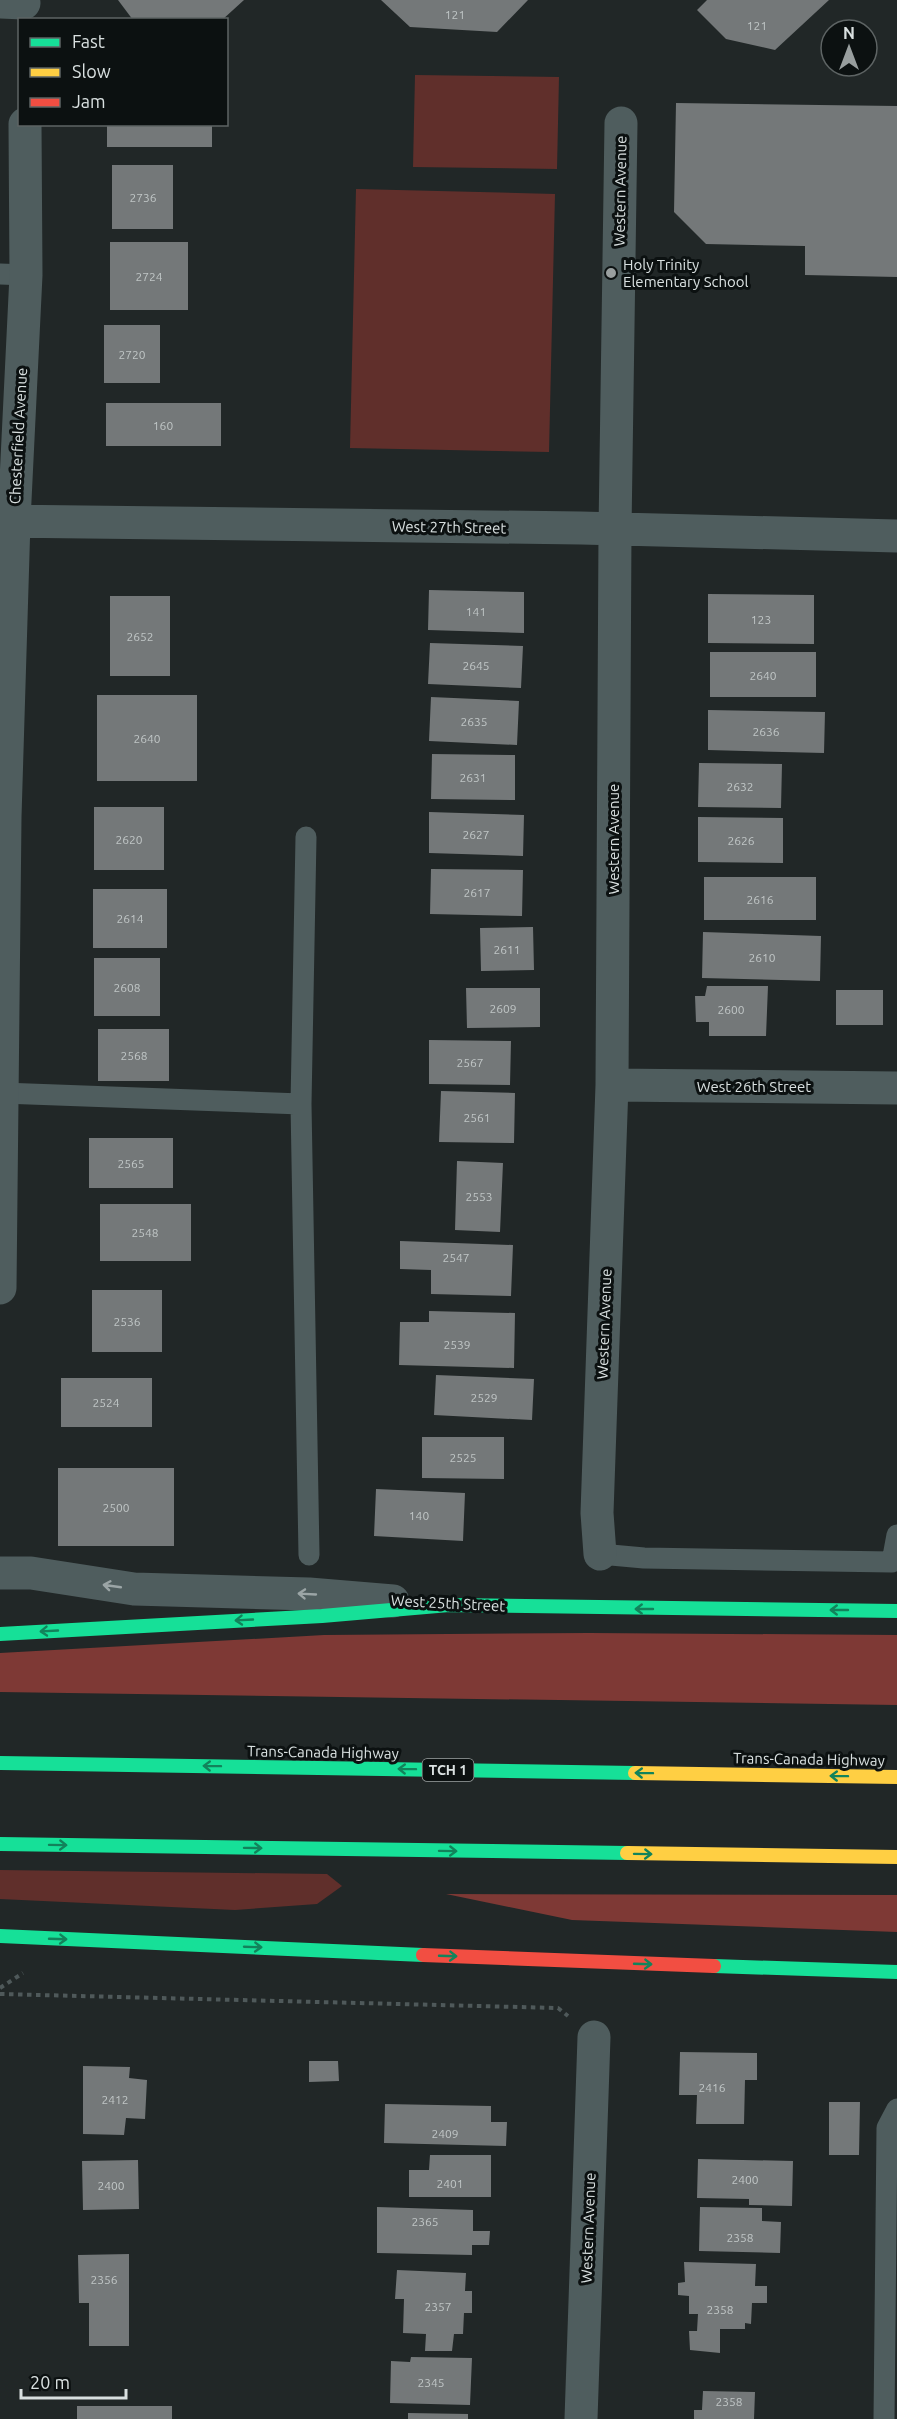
<svg xmlns="http://www.w3.org/2000/svg" width="897" height="2419" font-family="Ubuntu,sans-serif">
<style>
.green{fill:#602f2b}
.forest{fill:#7e3935}
.building{fill:#747879}
.lines{fill:none;stroke-linecap:round;stroke-linejoin:round}
.path{stroke:#4f595a;stroke-width:4;stroke-dasharray:4.5 4.5;stroke-linecap:butt}
.lane{stroke:#4f5d5e;stroke-width:21}
.street{stroke:#4f5d5e;stroke-width:33}
.fast{stroke:#16e098;stroke-width:14}
.slow{stroke:#ffcf43;stroke-width:14}
.jam{stroke:#f24e42;stroke-width:14}
.oneway{stroke:#9ba5a6}
.oneway2{stroke:#12835b}
.poi-dot{fill:#999f9f;stroke:#0c1111;stroke-width:2}
.labels{text-anchor:middle;dominant-baseline:central;stroke-width:6;stroke-linejoin:round;paint-order:stroke}
.number-label{font-size:12px;fill:#c0c6c6}
.shield{fill:#0c1111;stroke:#9ca2a2;stroke-width:1.5}
.shield-label{font-size:14px;font-weight:bold;fill:#d9e0e0}
.street-label{font-size:15px;fill:#d9e0e0;stroke:#0c1111}
.poi-label{font-size:15px;fill:#d9e0e0;stroke:#0c1111;text-anchor:start}
</style>
<rect width="100%" height="100%" fill="#212727"/>
<path class="green" d="M415,75L559,77L557,169L413,167Z
M356,189L555,194L549,452L350,448Z
M0,1870L327,1874L342,1886L317,1904L235,1910L0,1899Z"/>
<path class="forest" d="M589,1633L897,1635V1705L0,1692V1653L324,1635Z
M446,1894L897,1895V1932L572,1920Z"/>
<path class="building" d="M118,0H244L222,20H133Z
M381,0H528L497,32L410,27Z
M707,0H829L775,50L726,39L697,10Z
M676,103L897,106V277L805,275V246L706,244L674,212Z
M107,124H212V147H107Z
M112,165H173V229H112Z
M110,242H188V310H110Z
M104,325H160V383H104Z
M106,403H221V446H106Z
M429,590L524,592V633L428,630Z
M708,594L814,595V644L708,643Z
M110,596H170V676H110Z
M430,643L523,646L521,688L428,684Z
M710,652H816V697H710Z
M97,695H197V781H97Z
M431,697L519,701L517,745L429,741Z
M708,710L825,712L824,753L708,750Z
M432,754L515,755V800L431,799Z
M699,763L782,764L781,808L698,807Z
M94,807H164V870H94Z
M429,812L524,815L523,856L429,853Z
M698,817L783,818V863L698,862Z
M431,869L523,870L522,916L430,914Z
M704,877H816V920H704Z
M93,889H167V948H93Z
M533,927L534,970L481,971L480,928Z
M703,932L821,936L820,981L702,978Z
M94,958H160V1016H94Z
M707,986H768L766,1036H709V1022H696L695,996H705Z
M466,988H540V1027L467,1028Z
M836,990H883V1025H836Z
M98,1029H169V1081H98Z
M429,1040L511,1041L510,1085L429,1084Z
M441,1091L515,1093L514,1143L439,1142Z
M89,1138H173V1188H89Z
M457,1161L503,1163L500,1232L455,1230Z
M100,1204H191V1261H100Z
M400,1241L513,1245L511,1296L431,1294V1270L400,1269Z
M92,1290H162V1352H92Z
M429,1311L515,1313L514,1368L399,1365L400,1322H429Z
M436,1375L534,1379L532,1420L434,1415Z
M61,1378H152V1427H61Z
M422,1437H504V1479L422,1478Z
M58,1468H174V1546H58Z
M376,1489L465,1493L463,1541L374,1536Z
M680,2052L757,2053V2080H745L744,2124H696L697,2095H679Z
M309,2061H338L339,2081L309,2082Z
M83,2066L130,2067L129,2078L147,2080L145,2119L126,2118L124,2135L83,2134Z
M829,2102H860L859,2155H829Z
M385,2104L491,2106V2122H507L506,2146L384,2143Z
M430,2155H491V2197H409V2170H429Z
M698,2159L793,2161L792,2206L749,2205V2199L697,2198Z
M138,2160L139,2209L83,2210L82,2161Z
M377,2207L473,2210V2231H490L489,2245H472V2255L377,2253Z
M700,2207L762,2208V2221L781,2222L780,2253L699,2251Z
M129,2254V2346H89V2303H79L78,2255Z
M684,2262L756,2264L755,2286H767V2303H752L751,2324L745,2323V2329H720V2353L690,2350L689,2331H697L698,2314H689V2296L678,2295V2283L685,2282Z
M397,2270L466,2273L465,2291H472V2313H464L463,2334H454L452,2351H425L426,2334L403,2333L404,2299H395Z
M411,2357L472,2358L470,2405L390,2403L391,2361L410,2362Z
M703,2391L755,2392L754,2419H694V2410H702Z
M77,2406H172V2419H77Z
M408,2413L468,2414V2419H408Z"/>
<g class="lines">
<path class="path" d="M0,1988L23,1973
M0,1994L558,2008L568,2016"/>
<path class="lane" d="M0,274L26,275
M2,1093L301,1104L306,837
M301,1104L309,1555
M600,1554L644,1558L892,1562L897,1535
M884,2419L887,2128L897,2109"/>
<path class="street" d="M0,2L24,3
M0,521L581,528L897,536
M612,1085L897,1088
M0,1288L5,817L14,521L26,275L25,124
M600,1554L597,1513L612,1085L615,530L621,123
M0,1573H31L134,1589L309,1594L393,1601
M581,2419L594,2037"/>
<path class="fast" d="M449,1605L897,1611
M0,1634L322,1616L449,1605
M0,1763L635,1773
M0,1844L627,1853
M0,1936L423,1955
M714,1966L897,1972"/>
<path class="slow" d="M635,1773L897,1777
M627,1853L897,1857"/>
<path class="jam" d="M423,1955L714,1966"/>
</g>
<defs><path id="oneway-shaft" d="M-6 0H5M1.5-3L5.5 0L1.5 3" fill="none" stroke-width="1.6" stroke-linecap="round" stroke-linejoin="round" transform="scale(1.5)"/></defs>
<g class="oneway">
<use href="#oneway-shaft" transform="translate(112 1586) rotate(-172)"/>
<use href="#oneway-shaft" transform="translate(307 1594) rotate(-177)"/>
</g>
<g class="oneway2">
<use href="#oneway-shaft" transform="translate(644 1609) rotate(-180)"/>
<use href="#oneway-shaft" transform="translate(839 1610) rotate(-180)"/>
<use href="#oneway-shaft" transform="translate(244 1620) rotate(177)"/>
<use href="#oneway-shaft" transform="translate(49 1631) rotate(177)"/>
<use href="#oneway-shaft" transform="translate(212 1766) rotate(-179)"/>
<use href="#oneway-shaft" transform="translate(407 1769) rotate(-179)"/>
<use href="#oneway-shaft" transform="translate(644 1773) rotate(-179)"/>
<use href="#oneway-shaft" transform="translate(839 1776) rotate(-179)"/>
<use href="#oneway-shaft" transform="translate(58 1845) rotate(1)"/>
<use href="#oneway-shaft" transform="translate(253 1848) rotate(1)"/>
<use href="#oneway-shaft" transform="translate(448 1851) rotate(1)"/>
<use href="#oneway-shaft" transform="translate(643 1854) rotate(1)"/>
<use href="#oneway-shaft" transform="translate(58 1939) rotate(2)"/>
<use href="#oneway-shaft" transform="translate(253 1947) rotate(2)"/>
<use href="#oneway-shaft" transform="translate(448 1956) rotate(2)"/>
<use href="#oneway-shaft" transform="translate(643 1964) rotate(2)"/>
</g>
<circle class="poi-dot" cx="611" cy="273" r="6"/>
<g class="labels">
<g class="number-label">
<text x="455" y="14">121</text>
<text x="757" y="25">121</text>
<text x="143" y="197">2736</text>
<text x="149" y="276">2724</text>
<text x="132" y="354">2720</text>
<text x="163" y="425">160</text>
<text x="476" y="611">141</text>
<text x="761" y="619">123</text>
<text x="140" y="636">2652</text>
<text x="476" y="665">2645</text>
<text x="763" y="675">2640</text>
<text x="474" y="721">2635</text>
<text x="766" y="731">2636</text>
<text x="147" y="738">2640</text>
<text x="473" y="777">2631</text>
<text x="740" y="786">2632</text>
<text x="476" y="834">2627</text>
<text x="129" y="839">2620</text>
<text x="741" y="840">2626</text>
<text x="477" y="892">2617</text>
<text x="760" y="899">2616</text>
<text x="130" y="918">2614</text>
<text x="507" y="949">2611</text>
<text x="762" y="957">2610</text>
<text x="127" y="987">2608</text>
<text x="503" y="1008">2609</text>
<text x="731" y="1009">2600</text>
<text x="134" y="1055">2568</text>
<text x="470" y="1062">2567</text>
<text x="477" y="1117">2561</text>
<text x="131" y="1163">2565</text>
<text x="479" y="1196">2553</text>
<text x="145" y="1232">2548</text>
<text x="456" y="1257">2547</text>
<text x="127" y="1321">2536</text>
<text x="457" y="1344">2539</text>
<text x="484" y="1397">2529</text>
<text x="106" y="1402">2524</text>
<text x="463" y="1457">2525</text>
<text x="116" y="1507">2500</text>
<text x="419" y="1515">140</text>
<text x="712" y="2087">2416</text>
<text x="115" y="2099">2412</text>
<text x="445" y="2133">2409</text>
<text x="745" y="2179">2400</text>
<text x="450" y="2183">2401</text>
<text x="111" y="2185">2400</text>
<text x="425" y="2221">2365</text>
<text x="740" y="2237">2358</text>
<text x="104" y="2279">2356</text>
<text x="438" y="2306">2357</text>
<text x="720" y="2309">2358</text>
<text x="431" y="2382">2345</text>
<text x="729" y="2401">2358</text>
</g>
<rect class="shield" x="422.5" y="1759" width="51" height="22" rx="4.5"/>
<g class="shield-label">
<text x="448" y="1770">TCH 1</text>
</g>
<g class="street-label">
<text transform="translate(620 191) rotate(-89)">Western Avenue</text>
<text transform="translate(18 436) rotate(-87)">Chesterfield Avenue</text>
<text transform="translate(449 527) rotate(1)">West 27th Street</text>
<text transform="translate(613 839) rotate(-90)">Western Avenue</text>
<text x="754" y="1086">West 26th Street</text>
<text transform="translate(604 1324) rotate(-88)">Western Avenue</text>
<text transform="translate(448 1603) rotate(3)">West 25th Street</text>
<text transform="translate(323 1752) rotate(1)">Trans-Canada Highway</text>
<text transform="translate(809 1759) rotate(1)">Trans-Canada Highway</text>
<text transform="translate(588 2228) rotate(-88)">Western Avenue</text>
</g>
<g class="poi-label">
<text x="623" y="264">Holy Trinity<tspan x="623" dy="17">Elementary School</tspan></text>
</g>
</g>
<rect x="18" y="18" width="210" height="108" fill="#0c1111" stroke="#5e6464" stroke-width="1.5"/>
<rect x="30" y="38" width="30" height="9" fill="#16e098" stroke="#5e6464" stroke-width="1.5"/>
<text x="72" y="48" font-size="18" fill="#d9e0e0">Fast</text>
<rect x="30" y="68" width="30" height="9" fill="#ffcf43" stroke="#5e6464" stroke-width="1.5"/>
<text x="72" y="78" font-size="18" fill="#d9e0e0">Slow</text>
<rect x="30" y="98" width="30" height="9" fill="#f24e42" stroke="#5e6464" stroke-width="1.5"/>
<text x="72" y="108" font-size="18" fill="#d9e0e0">Jam</text>
<g transform="translate(849 48)"><circle r="28" fill="#0c1111" stroke="#5e6464" stroke-width="1.5"/>
<path d="M0-4.5L10 22L0 15L-10 22Z" fill="#999f9f"/>
<text y="-9" font-size="16" font-weight="bold" text-anchor="middle" fill="#d9e0e0">N</text>
</g>
<path d="M21 2389v9h105v-9" fill="none" stroke="#d9e0e0" stroke-width="3"/>
<text x="30" y="2389" font-size="18" fill="#d9e0e0" stroke="#0c1111" stroke-width="4.5" paint-order="stroke">20 m</text>
</svg>
